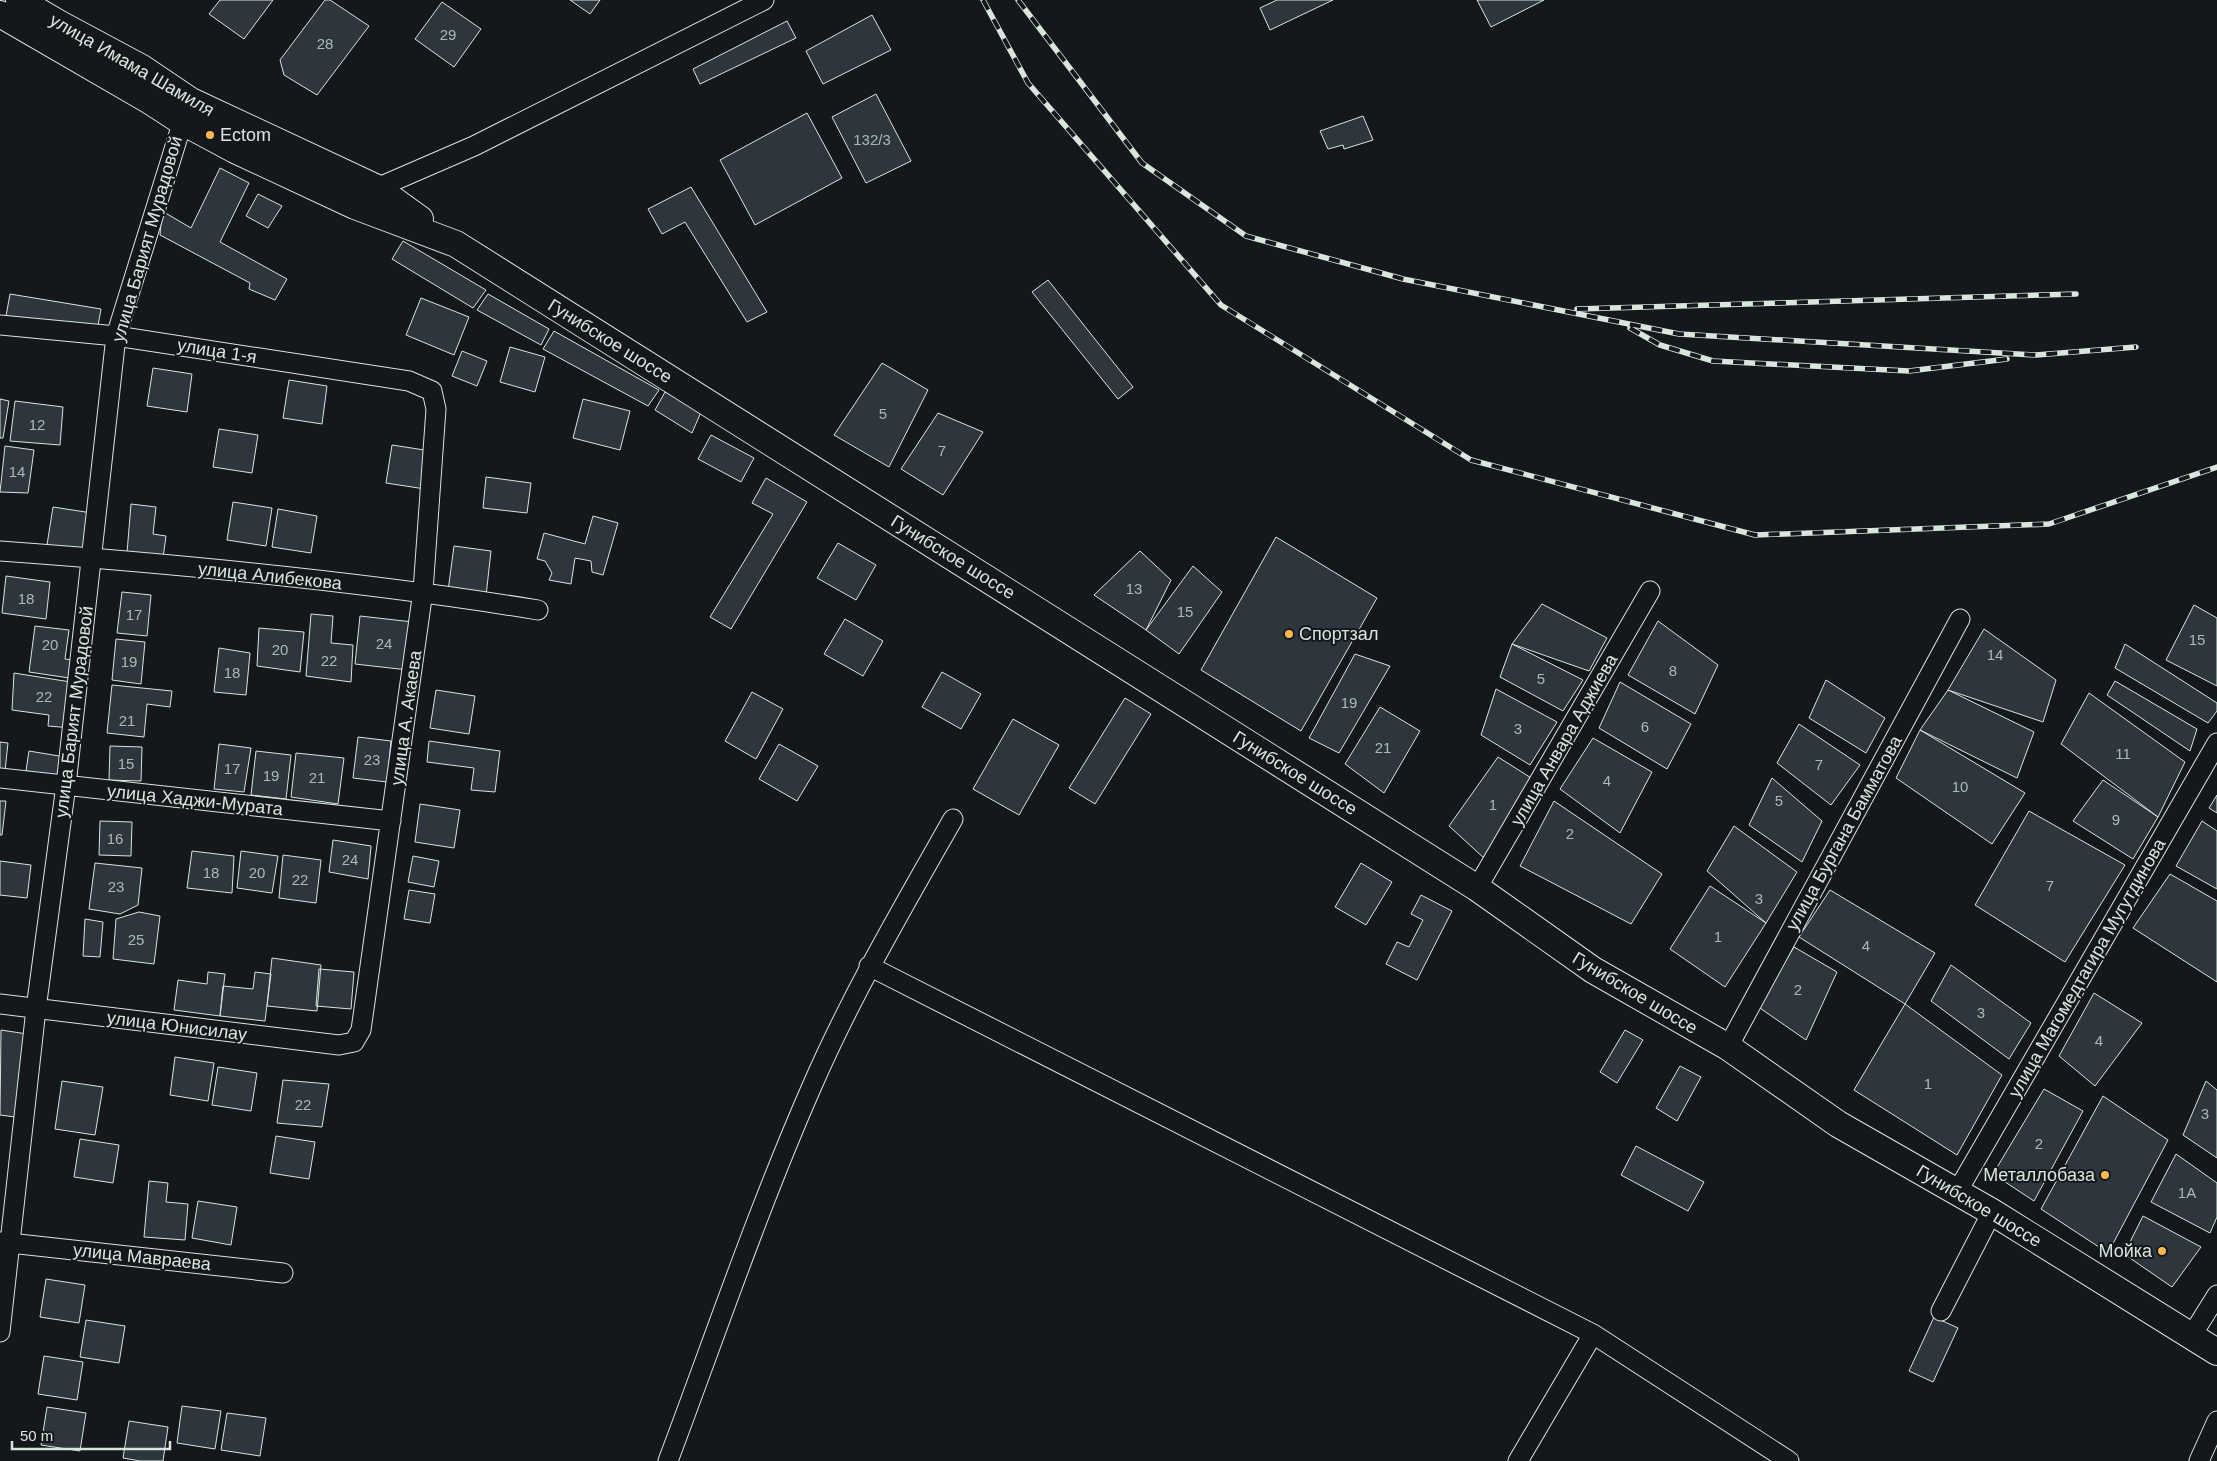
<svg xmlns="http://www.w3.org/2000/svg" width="2217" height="1461" font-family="Helvetica,sans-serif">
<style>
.building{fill:#2c363c;stroke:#d8e6dc}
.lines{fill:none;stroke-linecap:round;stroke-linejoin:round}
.street-casing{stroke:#d8e6dc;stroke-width:21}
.secondary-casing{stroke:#d8e6dc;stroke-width:28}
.street{stroke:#14181c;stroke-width:19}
.secondary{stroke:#14181c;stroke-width:26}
.rail-casing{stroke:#d8e6dc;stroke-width:5.5}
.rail{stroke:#14181c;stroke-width:4;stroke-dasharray:11;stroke-linecap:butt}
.poi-dot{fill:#ffb74d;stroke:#14181c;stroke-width:2}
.labels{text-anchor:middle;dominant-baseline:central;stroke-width:4;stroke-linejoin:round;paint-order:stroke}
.number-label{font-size:15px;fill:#adbab4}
.street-label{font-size:18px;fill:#d8e6dc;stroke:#14181c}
.poi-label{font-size:18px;fill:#d8e6dc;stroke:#14181c;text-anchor:start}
</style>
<rect width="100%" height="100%" fill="#14181c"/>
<path class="building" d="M220,0H273L244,39L209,14Z
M325,0H330L369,26L317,95L284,75L280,60Z
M570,0H600L590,14Z
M1277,0H1333L1270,30L1260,8Z
M1477,0H1544L1491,27Z
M442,2L481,29L454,67L415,39Z
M872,15L891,50L823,84L806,51Z
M787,21L796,38L700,84L693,69Z
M876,94L911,161L866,183L832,117Z
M807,113L842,178L755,225L720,160Z
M1363,116L1373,140L1344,149L1343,145L1328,149L1320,131Z
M220,168L249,183L220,242L287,279L275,300L249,289L250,283L160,235L162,211L191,228Z
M691,187L767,312L747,322L685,222L662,234L648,209Z
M258,194L282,206L268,228L246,216Z
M403,241L486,290L473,308L392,259Z
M1048,280L1133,387L1118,399L1032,292Z
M10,294L101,309L97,331L6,316Z
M488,294L549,329L541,345L477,310Z
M421,298L469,317L454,355L406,335Z
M554,331L659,390L648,406L543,349Z
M510,347L545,357L535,392L500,382Z
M462,351L487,361L477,386L452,376Z
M882,363L928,390L889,467L834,435Z
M153,368L192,374L187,412L147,406Z
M289,380L327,386L322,424L283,418Z
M665,392L701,412L692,433L655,410Z
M0,399L9,401L3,438H0Z
M583,399L630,411L620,450L573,438Z
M15,401L63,407L60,445L10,441Z
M938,413L983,432L943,495L901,469Z
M219,429L258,435L252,473L213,467Z
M711,435L754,458L741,482L698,459Z
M392,445L431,451L425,489L386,483Z
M5,446L34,450L28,493L0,492Z
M486,477L531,483L527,513L483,508Z
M766,478L807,502L731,629L710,617L773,514L752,503Z
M233,502L272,508L266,546L227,540Z
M131,504L156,507L153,534L166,536L163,558L127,553Z
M53,507L92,513L86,551L47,545Z
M278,509L317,516L311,553L272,547Z
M593,516L618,523L603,575L592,572L591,561L575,558L571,584L549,580L552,573L545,561L537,559L544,533L585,544Z
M1276,537L1377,598L1301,731L1201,670Z
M838,543L876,565L856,600L817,578Z
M454,546L491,551L486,596L448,591Z
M1140,551L1171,580L1146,630L1094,595Z
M1193,566L1222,592L1179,654L1146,630Z
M6,576L50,582L46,619L2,613Z
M122,592L151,595L147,636L117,633Z
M1542,604L1607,638L1589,671L1512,644Z
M2194,605L2217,618V686L2166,660Z
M311,614L333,616L331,643L353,645L351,682L306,676Z
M360,616L413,622L408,670L355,664Z
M845,619L883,641L863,676L824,654Z
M1658,621L1718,665L1695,714L1628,675Z
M35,626L69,630L65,659L79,661L76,679L29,672Z
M259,628L304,632L300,672L257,666Z
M1984,629L2056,680L2043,722L1948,690Z
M116,639L145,642L141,684L112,680Z
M1512,644L1583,680L1563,711L1500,677Z
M2125,644L2217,703V711L2208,723L2115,668Z
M219,648L250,653L246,695L214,692Z
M1355,654L1390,666L1339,753L1309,738Z
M942,672L981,694L961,729L922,707Z
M14,673L77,683L72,728L48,726L49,715L12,710Z
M1826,680L1885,718L1866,753L1809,718Z
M2115,681L2197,729L2190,751L2107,695Z
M1620,682L1691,724L1667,769L1599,728Z
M112,685L172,691L170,707L147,704L144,737L107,733Z
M1496,689L1557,722L1530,765L1481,735Z
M436,690L475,696L469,734L430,728Z
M1948,690L2034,732L2017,778L1920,730Z
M752,692L783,709L756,759L725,741Z
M2089,693L2185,762L2158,817L2061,744Z
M1125,698L1151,714L1095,804L1069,788Z
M1380,707L1420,731L1384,793L1345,764Z
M1013,719L1059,745L1019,815L973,789Z
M1799,724L1860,765L1831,805L1777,763Z
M1920,730L2025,793L1992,844L1896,778Z
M358,737L391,741L387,782L353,778Z
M1593,738L1652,772L1620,833L1560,789Z
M429,741L500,751L495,792L471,790L474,768L427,762Z
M0,742L8,743L5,771H0Z
M219,744L251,748L244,792L214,789Z
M779,744L818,766L797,801L759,779Z
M110,746L142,747L141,781L109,780Z
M29,751L65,757L63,776L26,771Z
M256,751L291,755L286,799L251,795Z
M296,753L344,758L338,804L291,797Z
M1498,757L1536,781L1485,859L1449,826Z
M1772,778L1822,821L1802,862L1749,825Z
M2103,780L2158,817L2133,859L2073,821Z
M2217,795V813L2209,808Z
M0,801H6L2,835H0Z
M1554,801L1662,874L1631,924L1520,866Z
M420,804L460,810L454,848L415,842Z
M2029,811L2125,865L2065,962L1975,905Z
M100,821L132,822L131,856L99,855Z
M2202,821L2217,831V889L2176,866Z
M1734,826L1797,872L1766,923L1707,871Z
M333,840L371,846L368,879L329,872Z
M192,851L234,856L232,893L187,888Z
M241,851L278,856L272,893L237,888Z
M283,855L321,860L316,903L279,898Z
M413,856L439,861L434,887L408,882Z
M0,861L31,865L27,898L0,895Z
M95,863L142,868L138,905L120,914L89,909Z
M1361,863L1392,882L1366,925L1335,907Z
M2170,874L2217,901V982L2133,928Z
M1710,886L1766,923L1725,987L1670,949Z
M409,890L435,894L430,923L404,919Z
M1830,890L1935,953L1905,1004L1799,937Z
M1421,895L1452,911L1417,980L1386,964L1397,942L1409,947L1423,920L1411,914Z
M139,912L160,916L154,964L113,959L116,919Z
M85,919L103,922L100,957L83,956Z
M1794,947L1837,972L1806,1040L1757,1006Z
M272,958L321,965L317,1011L267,1006Z
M1951,965L2031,1023L2009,1059L1931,1001Z
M319,969L354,972L351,1009L316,1006Z
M208,972L225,974L220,1016L174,1010L178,980L207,984Z
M255,972L271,974L265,1021L220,1016L223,986L253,989Z
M2094,993L2142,1023L2095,1086L2059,1056Z
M1905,1004L2002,1075L1957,1155L1854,1090Z
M1,1030L27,1034L15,1117L0,1115Z
M1625,1030L1643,1040L1617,1083L1600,1072Z
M175,1057L214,1063L208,1101L170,1095Z
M1680,1066L1701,1077L1677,1121L1656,1108Z
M218,1067L257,1073L251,1111L212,1105Z
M283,1080L329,1084L322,1127L277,1123Z
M62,1081L103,1087L95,1135L55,1129Z
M2206,1081L2217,1090V1158L2183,1135Z
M2044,1089L2083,1111L2034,1201L1993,1174Z
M2103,1096L2168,1140L2108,1253L2041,1209Z
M276,1136L315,1142L309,1179L270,1173Z
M80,1139L119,1145L113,1183L74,1177Z
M1636,1146L1704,1182L1688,1211L1621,1175Z
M2176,1154L2217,1183V1217L2210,1233L2151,1202Z
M149,1181L168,1183L166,1202L188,1204L185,1240L144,1237Z
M198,1201L237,1207L231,1245L192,1238Z
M2143,1216L2201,1247L2172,1287L2124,1254Z
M46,1279L85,1285L79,1323L40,1317Z
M1934,1317L1958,1328L1933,1382L1909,1371Z
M86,1320L125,1326L119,1363L80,1357Z
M44,1356L83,1362L77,1400L38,1394Z
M182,1406L221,1411L215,1449L177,1443Z
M47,1407L86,1413L80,1451L41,1445Z
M227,1413L266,1418L260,1456L221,1450Z
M129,1421L168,1427L163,1461H140L123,1458Z"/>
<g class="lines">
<g class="street-casing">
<path id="street" d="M373,196L377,188L474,146L764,0
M0,325L116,336L409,381L432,391L436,409L423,591L361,1030L354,1042L339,1045L0,1004
M0,551C180,564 360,581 538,610
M0,778L391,821
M1477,888L1650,591
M869,966L1593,1334L1789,1461
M1728,1047L1960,619
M1957,1192L2217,743
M0,1242L283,1273
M1941,1311L1992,1212
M0,1332L36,1009L66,785L116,336L186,111
M2192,1335L2217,1295
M668,1461C715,1336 758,1209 812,1086C852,994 903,907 953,819
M1518,1461L1593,1334
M2199,1461L2217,1421"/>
</g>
<g class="secondary-casing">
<path id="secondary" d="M19,0L60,24L142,68L191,101L377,188L420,219
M0,14L150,101L181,121L235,150L355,206L456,244L1477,888L1593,970L1728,1047L1838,1124L1992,1212L2217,1352"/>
</g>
<use href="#street" class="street"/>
<use href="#secondary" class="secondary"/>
<g class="rail-casing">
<path id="rail" d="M983,0L1028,83L1221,305L1471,460L1755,535L2049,524L2217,467
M1018,0L1142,163L1246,236L1403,279L1679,334L2036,355L2136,347
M1577,309L2076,294
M1630,328L1660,345L1713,361L1909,371L2007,359"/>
</g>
<use href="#rail" class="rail"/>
</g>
<g class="poi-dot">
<circle cx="210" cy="135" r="5"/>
<circle cx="1289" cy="634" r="5"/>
<circle cx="2105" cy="1175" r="5"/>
<circle cx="2162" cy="1251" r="5"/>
</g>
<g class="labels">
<g class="number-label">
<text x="448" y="34">29</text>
<text x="325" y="43">28</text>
<text x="872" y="139">132/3</text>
<text x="883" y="413">5</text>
<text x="37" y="424">12</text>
<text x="942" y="450">7</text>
<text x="17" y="471">14</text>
<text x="1134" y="588">13</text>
<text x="26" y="598">18</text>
<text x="1185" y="611">15</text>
<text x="134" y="614">17</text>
<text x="2197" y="639">15</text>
<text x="384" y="643">24</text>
<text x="50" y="644">20</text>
<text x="280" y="649">20</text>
<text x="1995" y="654">14</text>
<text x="329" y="660">22</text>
<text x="129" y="661">19</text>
<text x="1673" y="670">8</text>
<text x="232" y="672">18</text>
<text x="1541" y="678">5</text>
<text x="44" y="696">22</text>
<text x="1349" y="702">19</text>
<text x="127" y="720">21</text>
<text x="1645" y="726">6</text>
<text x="1518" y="728">3</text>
<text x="1383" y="747">21</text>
<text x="2123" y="753">11</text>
<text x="372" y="759">23</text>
<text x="126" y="763">15</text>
<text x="1819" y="764">7</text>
<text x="232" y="768">17</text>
<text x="271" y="775">19</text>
<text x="317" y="777">21</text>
<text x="1607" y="780">4</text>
<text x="1960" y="786">10</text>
<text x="1779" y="800">5</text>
<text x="1493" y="804">1</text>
<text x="2116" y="819">9</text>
<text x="1570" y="833">2</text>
<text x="115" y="838">16</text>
<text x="350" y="859">24</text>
<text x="211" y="872">18</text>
<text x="257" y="872">20</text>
<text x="300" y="879">22</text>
<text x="2050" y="885">7</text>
<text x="116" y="886">23</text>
<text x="1759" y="898">3</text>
<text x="1718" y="936">1</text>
<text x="136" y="939">25</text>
<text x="1866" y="945">4</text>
<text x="1798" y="989">2</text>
<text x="1981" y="1012">3</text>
<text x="2099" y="1040">4</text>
<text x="1928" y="1083">1</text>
<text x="303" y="1104">22</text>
<text x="2205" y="1113">3</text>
<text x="2039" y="1143">2</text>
<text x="2187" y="1192">1А</text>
</g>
<g class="street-label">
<text transform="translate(132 65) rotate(30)">улица Имама Шамиля</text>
<text transform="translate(147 239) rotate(-74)">улица Барият Мурадовой</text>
<text transform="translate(610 341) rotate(32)">Гунибское шоссе</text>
<text transform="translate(217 351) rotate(9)">улица 1-я</text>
<text transform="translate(953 557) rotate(32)">Гунибское шоссе</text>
<text transform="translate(270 576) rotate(6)">улица Алибекова</text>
<text transform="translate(74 712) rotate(-83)">улица Барият Мурадовой</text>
<text transform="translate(406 718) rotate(-82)">улица А. Акаева</text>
<text transform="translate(1564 740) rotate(-60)">улица Анвара Аджиева</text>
<text transform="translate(1295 773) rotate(32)">Гунибское шоссе</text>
<text transform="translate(195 800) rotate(6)">улица Хаджи-Мурата</text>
<text transform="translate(1844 833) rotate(-61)">улица Бургана Бамматова</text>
<text transform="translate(2087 968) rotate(-60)">улица Магомедтагира Мугутдинова</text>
<text transform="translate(1635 993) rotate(31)">Гунибское шоссе</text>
<text transform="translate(177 1026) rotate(7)">улица Юнисилау</text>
<text transform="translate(1979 1206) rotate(31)">Гунибское шоссе</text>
<text transform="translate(142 1257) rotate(6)">улица Мавраева</text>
</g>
<g class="poi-label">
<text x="220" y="135">Ectom</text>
<text x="1299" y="634">Спортзал</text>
<text x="2095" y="1175" text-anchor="end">Металлобаза</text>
<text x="2152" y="1251" text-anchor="end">Мойка</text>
</g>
</g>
<path d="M12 1441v8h158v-8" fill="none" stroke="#d8e6dc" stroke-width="2.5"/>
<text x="20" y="1441" font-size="15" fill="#d8e6dc" stroke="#14181c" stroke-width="4" paint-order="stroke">50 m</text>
</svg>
